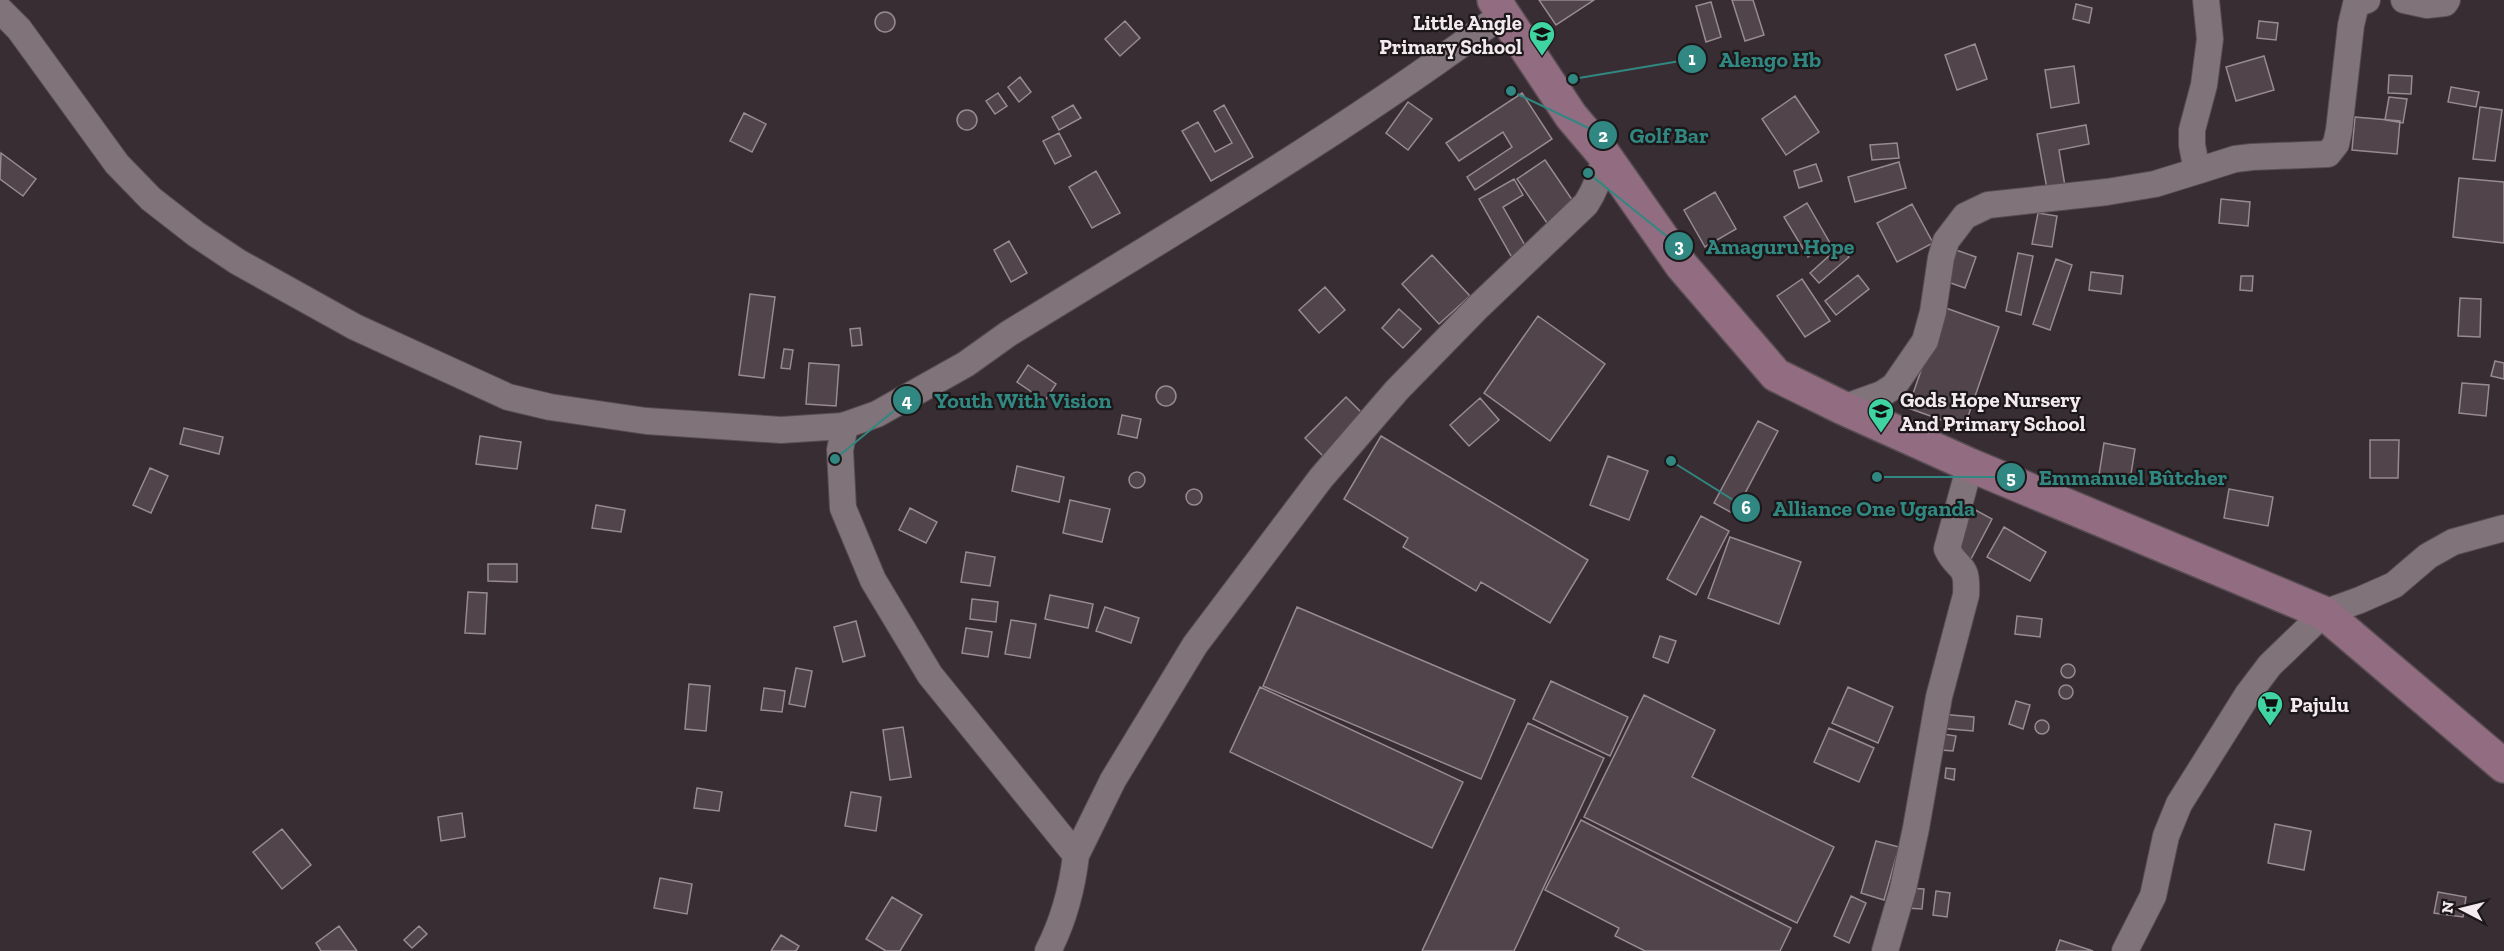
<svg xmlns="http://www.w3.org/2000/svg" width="2504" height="951" font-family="'Zilla Slab',serif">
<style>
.building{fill:#51454b;stroke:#978a91;stroke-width:1.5}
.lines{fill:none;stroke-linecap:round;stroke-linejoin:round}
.street-casing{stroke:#564c51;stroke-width:28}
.secondary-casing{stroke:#564c51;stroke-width:36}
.street{stroke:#807379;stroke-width:26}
.secondary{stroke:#926c81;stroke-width:33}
.labels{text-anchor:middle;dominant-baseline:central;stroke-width:4.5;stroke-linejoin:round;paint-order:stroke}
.poi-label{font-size:21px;font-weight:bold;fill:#f2eaee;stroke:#1c1719;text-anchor:start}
.leader{fill:none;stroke:#318781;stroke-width:2}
.callout-dot{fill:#318781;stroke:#1c1719;stroke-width:2}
.mark-label{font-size:18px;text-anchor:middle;font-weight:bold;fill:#fff}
.callout-label{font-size:22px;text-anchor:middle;font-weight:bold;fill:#318781;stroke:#1c1719;stroke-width:4.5;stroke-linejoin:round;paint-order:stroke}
</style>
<rect width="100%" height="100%" fill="#382d32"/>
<path class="building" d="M1539,0H1594L1556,25Z
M1732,0H1753L1764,35L1745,41Z
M1711,2L1721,37L1706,42L1696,6Z
M2076,4L2092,8L2089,23L2073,19Z
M875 22a10 10 0 1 1 20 0a10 10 0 1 1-20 0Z
M1125,21L1140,38L1120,56L1105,39Z
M2259,21L2278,23L2276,40L2257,38Z
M1975,44L1987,79L1957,90L1945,55Z
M2264,56L2274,90L2236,101L2226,67Z
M2074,66L2079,103L2051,108L2045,70Z
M2389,75L2412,76L2411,94L2388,93Z
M1020,77L1031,92L1019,102L1008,87Z
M2451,87L2479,92L2476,107L2448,102Z
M998,93L1007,106L995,114L986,101Z
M1522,93L1552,139L1475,190L1467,177L1512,147L1503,132L1459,161L1446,143Z
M1795,96L1819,132L1786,155L1762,119Z
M2389,97L2407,99L2403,123L2385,120Z
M1408,102L1432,119L1408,150L1386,133Z
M1073,105L1081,118L1059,130L1052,117Z
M1224,105L1253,157L1211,181L1182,131L1198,122L1215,152L1232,143L1214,111Z
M2480,107L2502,110L2495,161L2473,159Z
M957 120a10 10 0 1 1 20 0a10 10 0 1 1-20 0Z
M744,113L766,124L752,152L730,141Z
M2355,117L2400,121L2397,154L2352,150Z
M2086,125L2089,144L2059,150L2065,186L2047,189L2037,134Z
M1059,133L1071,156L1055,164L1043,141Z
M1897,143L1899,158L1872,160L1870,145Z
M1,153L36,179L23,196L0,179Z
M1545,160L1575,204L1547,223L1517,179Z
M1899,162L1906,188L1855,202L1848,177Z
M1816,164L1822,181L1799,188L1794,171Z
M1096,171L1120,213L1092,228L1069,187Z
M2459,178L2504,182V243L2453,237Z
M1514,179L1523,195L1503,207L1530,254L1515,263L1479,199Z
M1715,192L1736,229L1705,247L1684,210Z
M2221,199L2250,202L2248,226L2219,223Z
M1807,203L1830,243L1808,257L1784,217Z
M1912,204L1933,243L1897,262L1877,223Z
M2038,213L2057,216L2052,247L2032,244Z
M1009,241L1027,273L1011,282L994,250Z
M1840,246L1849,257L1819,283L1810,273Z
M1956,250L1976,257L1965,288L1945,281Z
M2018,253L2033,256L2021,315L2006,311Z
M1432,255L1470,296L1439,324L1402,284Z
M2056,259L2072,265L2050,330L2033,324Z
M2091,272L2123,276L2121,294L2089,290Z
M1858,275L1869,289L1836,315L1825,301Z
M2241,276H2253L2252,291L2240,290Z
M1802,279L1830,321L1805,337L1777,296Z
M1325,287L1345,310L1319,333L1299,310Z
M750,294L775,297L764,378L739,375Z
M2460,298L2481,299L2480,337L2458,336Z
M1943,307L1999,327L1964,428L1908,408Z
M1399,309L1421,329L1403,348L1382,328Z
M1538,316L1605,364L1550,441L1484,393Z
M860,328L862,345L852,346L850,329Z
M784,349L793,350L790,369L781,368Z
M2495,361L2504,363V379L2491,376Z
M809,363L839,365L836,406L806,404Z
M1028,365L1056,384L1045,401L1017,382Z
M2462,383L2489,385L2486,416L2459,413Z
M1156 396a10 10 0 1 1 20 0a10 10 0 1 1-20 0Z
M1346,397L1364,415L1323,456L1305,438Z
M1480,398L1499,420L1469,446L1450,425Z
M1122,415L1141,419L1137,438L1118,434Z
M1758,421L1778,431L1734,514L1714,503Z
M184,428L223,437L219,454L180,444Z
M480,436L521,442L517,469L476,464Z
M1381,436L1588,560L1550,623L1481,582L1476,591L1403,547L1408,538L1344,499Z
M2370,440H2399L2398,478H2370Z
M2104,443L2135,449L2130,480L2099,475Z
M1608,456L1648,471L1629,520L1590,505Z
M1017,466L1064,477L1059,502L1012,491Z
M150,468L168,476L151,513L133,505Z
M1129 480a8 8 0 1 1 16 0a8 8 0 1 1-16 0Z
M2229,489L2273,497L2268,526L2224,518Z
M1186 497a8 8 0 1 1 16 0a8 8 0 1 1-16 0Z
M1070,500L1110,509L1102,542L1063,533Z
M596,505L625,510L621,532L592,528Z
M1970,507L1992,519L1971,559L1949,547Z
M910,508L937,522L926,543L899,530Z
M1701,516L1729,531L1696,595L1667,579Z
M2004,527L2046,552L2030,581L1987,557Z
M1730,537L1801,562L1779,624L1708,598Z
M966,552L995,557L990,586L961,582Z
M488,564H517V582L488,581Z
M468,592L487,593L485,634L465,633Z
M1050,595L1093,604L1088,628L1045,619Z
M972,599L998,602L996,622L970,619Z
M1105,607L1139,618L1131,643L1096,631Z
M1297,607L1515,700L1481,779L1263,686Z
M2017,616L2042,619L2040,637L2015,634Z
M1011,620L1036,624L1030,658L1005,654Z
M856,621L865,656L843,662L834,627Z
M966,628L992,632L988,657L962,653Z
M1660,636L1676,641L1668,663L1653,657Z
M2061 671a7 7 0 1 1 14 0a7 7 0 1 1-14 0Z
M796,668L812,671L805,707L789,704Z
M1551,681L1628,717L1610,756L1533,719Z
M689,684L710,686L706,731L685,729Z
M2059 692a7 7 0 1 1 14 0a7 7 0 1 1-14 0Z
M1260,687L1463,782L1432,848L1230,752Z
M1848,687L1893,707L1878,743L1832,723Z
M764,688L785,691L782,712L761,710Z
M1644,695L1715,730L1692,777L1834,847L1797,923L1584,817Z
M2016,701L2030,705L2023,729L2009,724Z
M1940,714L1974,717L1973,731L1938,728Z
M2035 727a7 7 0 1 1 14 0a7 7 0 1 1-14 0Z
M1528,723L1604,758L1514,951H1422Z
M903,727L911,777L890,780L883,730Z
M1829,728L1874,748L1859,782L1814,762Z
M1943,734L1956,736L1953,751L1941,750Z
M1946,768L1955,769L1954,780L1945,778Z
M697,788L722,792L719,811L694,808Z
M851,792L881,797L876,831L845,826Z
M462,813L465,837L441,841L438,817Z
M1581,820L1791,928L1780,951H1645L1615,936L1619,928L1545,890Z
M2275,824L2311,831L2304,870L2268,863Z
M282,829L311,865L282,889L253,852Z
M1876,841L1899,847L1884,900L1861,893Z
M660,878L692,884L687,914L654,908Z
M1908,888L1924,889L1922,909L1906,908Z
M1936,891L1950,893L1947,917L1933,915Z
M2438,892L2466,897L2463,917L2434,913Z
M1851,896L1866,903L1849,943L1834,936Z
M892,897L922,915L900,951H886L866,939Z
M339,926L357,951H321L316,943Z
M419,926L427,934L412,948L404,940Z
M781,935L799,946L796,951H771Z
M2060,940L2093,951H2056Z"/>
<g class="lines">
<g class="street-casing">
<path id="street" d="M2404,0L2427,5L2445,3L2447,0
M0,10L19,29L117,164L151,199L196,234L238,262L355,327L508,397L550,407L646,421L781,430L843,426L877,414L966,364L1008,334C1175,231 1345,132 1503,14L1501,0
M2197,171L2235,159L2252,157L2328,154L2336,144L2339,130L2351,25L2356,4L2367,0
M1843,408L1882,394L1894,386L1925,341L1933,312L1941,258L1946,241L1965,216L1988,205L2107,192L2155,184L2197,171L2192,145V130L2204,85L2210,39L2206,0
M845,425L840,450L843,508L873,580L930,675L1076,855C1072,890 1064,920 1048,951
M1076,855L1113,780L1195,645L1321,478L1397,390L1479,306L1586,204C1596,189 1601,174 1605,156
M1885,951L1903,889L1916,828L1939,697L1966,595C1968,561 1958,572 1947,549L1970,465
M2125,951L2153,896L2166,836L2179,804L2248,694L2270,665L2324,613L2360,600L2394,585L2428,556L2453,542L2504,528"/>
</g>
<g class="secondary-casing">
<path id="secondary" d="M1494,0L1571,116L1605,156L1682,266L1776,375L1843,408L1970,465L2324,613L2504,766"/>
</g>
<use href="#street" class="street"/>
<use href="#secondary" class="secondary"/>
</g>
<defs>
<g id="school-pin" transform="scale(1.35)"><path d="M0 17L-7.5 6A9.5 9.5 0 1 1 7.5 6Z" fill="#3fd4a2" stroke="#1c1719"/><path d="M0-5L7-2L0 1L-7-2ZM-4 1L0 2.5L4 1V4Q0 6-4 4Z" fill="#111"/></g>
<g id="supermarket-pin" transform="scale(1.35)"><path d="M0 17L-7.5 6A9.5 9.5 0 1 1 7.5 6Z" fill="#3fd4a2" stroke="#1c1719"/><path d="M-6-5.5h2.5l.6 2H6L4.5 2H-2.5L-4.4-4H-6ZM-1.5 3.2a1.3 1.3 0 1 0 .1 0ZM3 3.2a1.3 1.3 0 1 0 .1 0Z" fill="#111"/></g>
</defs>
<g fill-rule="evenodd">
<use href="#school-pin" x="1542" y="34"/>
<use href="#school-pin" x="1881" y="411"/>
<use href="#supermarket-pin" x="2270" y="704"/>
</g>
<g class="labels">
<g class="poi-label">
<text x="1522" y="22" text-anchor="end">Little Angle<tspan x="1522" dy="24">Primary School</tspan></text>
<text x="1900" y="399">Gods Hope Nursery<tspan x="1900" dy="24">And Primary School</tspan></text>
<text x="2290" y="704">Pajulu</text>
</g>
</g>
<path class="leader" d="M1573 79L1692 59M1511 91L1603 135M1588 173L1679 246M835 459L907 400M1877 477L2011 477M1671 461L1746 508"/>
<g class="callout-dot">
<circle cx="1573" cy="79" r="6"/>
<circle cx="1511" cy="91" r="6"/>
<circle cx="1588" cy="173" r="6"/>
<circle cx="835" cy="459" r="6"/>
<circle cx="1877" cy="477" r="6"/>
<circle cx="1671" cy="461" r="6"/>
<circle cx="1692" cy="59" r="15"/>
<circle cx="1603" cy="135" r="15"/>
<circle cx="1679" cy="246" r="15"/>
<circle cx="907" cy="400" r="15"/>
<circle cx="2011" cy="477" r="15"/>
<circle cx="1746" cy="508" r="15"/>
</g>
<g class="mark-label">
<text x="1692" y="65">1</text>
<text x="1603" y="142">2</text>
<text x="1679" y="252">3</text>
<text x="907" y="407">4</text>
<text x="2011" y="484">5</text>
<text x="1746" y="514">6</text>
</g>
<g class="callout-label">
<text x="1770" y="67">Alengo Hb</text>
<text x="1669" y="143">Golf Bar</text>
<text x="1780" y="254">Amaguru Hope</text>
<text x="1023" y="408">Youth With Vision</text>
<text x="2133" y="485">Emmanuel Bûtcher</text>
<text x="1874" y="516">Alliance One Uganda</text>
</g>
<g transform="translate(2462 909) rotate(277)" stroke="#1c1719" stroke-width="4.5" paint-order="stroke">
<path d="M0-4.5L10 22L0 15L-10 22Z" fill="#f2eaee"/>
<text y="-9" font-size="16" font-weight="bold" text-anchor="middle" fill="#f2eaee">N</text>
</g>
</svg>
